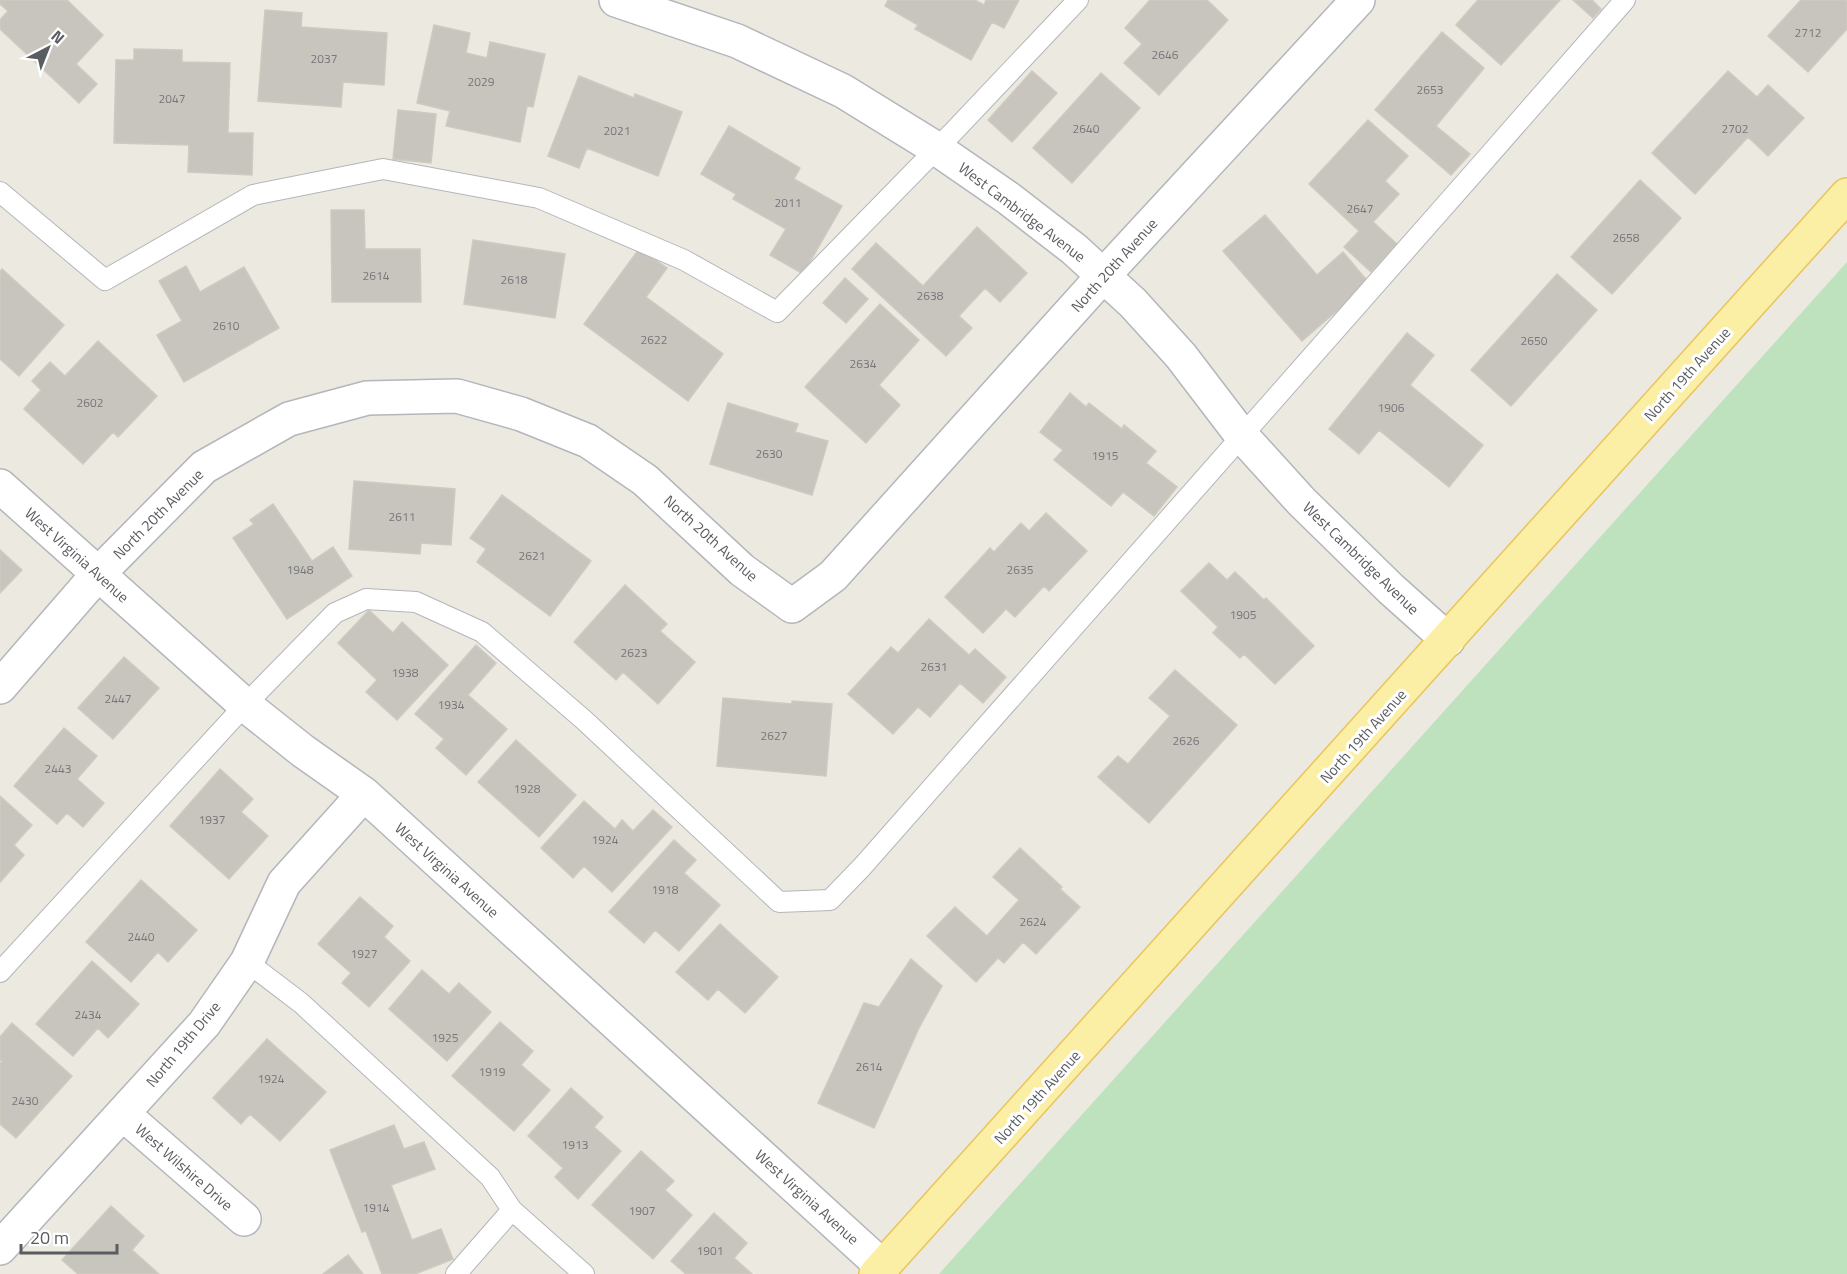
<svg xmlns="http://www.w3.org/2000/svg" width="1847" height="1274" font-family="'Titillium Web',sans-serif">
<style>
.green{fill:#bde2bd}
.building{fill:#c8c5bf;stroke:#cfcabf;stroke-width:1.5}
.lines{fill:none;stroke-linecap:round;stroke-linejoin:round}
.lane-casing{stroke:#b3b6ba;stroke-width:22}
.street-casing{stroke:#b3b6ba;stroke-width:36}
.primary-casing{stroke:#eac45a;stroke-width:36}
.lane{stroke:#fff;stroke-width:20}
.street{stroke:#fff;stroke-width:33}
.primary{stroke:#fbefa5;stroke-width:33}
.labels{text-anchor:middle;dominant-baseline:central;stroke-width:6;stroke-linejoin:round;paint-order:stroke}
.number-label{font-size:12px;fill:#757678}
.street-label{font-size:15px;fill:#595c60;stroke:#fff}
</style>
<rect width="100%" height="100%" fill="#ebe9e0"/>
<path class="green" d="M1847,262V1274H939Z"/>
<path class="building" d="M0,0H67L103,35L76,64L97,84L79,103L0,29V20L8,11L0,4Z
M888,0H975L984,5L986,0H1019L1004,28L992,22L971,60L915,29L918,25L885,6Z
M1150,0H1207L1228,20L1159,95L1124,63L1142,44L1125,28Z
M1478,0H1560L1501,65L1456,25Z
M1573,0H1592L1601,9L1593,18Z
M1801,0H1847V29L1808,72L1768,36Z
M265,10L302,13L301,27L387,33L384,85L343,82L341,107L258,101Z
M434,25L470,33L466,53L487,58L490,42L545,54L533,107L527,106L520,142L446,126L450,111L417,103Z
M1442,32L1484,68L1436,126L1470,154L1451,175L1375,110Z
M134,49L182,50V62L230,63L228,133H253L252,175L188,172L189,145L114,143L116,60H134Z
M1032,71L1057,93L1012,142L988,120Z
M1728,71L1757,97L1768,85L1804,118L1768,156L1748,137L1695,194L1652,153Z
M1101,73L1140,108L1072,183L1033,148Z
M579,76L634,98L635,94L682,112L658,176L587,148L579,168L548,156Z
M398,110L436,114L431,163L393,159Z
M1368,120L1408,156L1385,181L1399,194L1373,222L1397,244L1371,272L1344,247L1359,231L1309,184Z
M729,126L800,168L794,179L842,206L803,274L770,255L786,229L733,199L736,194L701,174Z
M1640,180L1681,218L1612,294L1571,257Z
M331,210H364L365,249H420L421,302H332Z
M1265,215L1317,275L1343,252L1369,283L1302,341L1223,251Z
M977,227L1027,273L1000,302L985,288L959,316L972,328L946,356L852,269L876,243L923,286Z
M473,240L565,254L555,318L464,304Z
M639,249L667,268L646,297L723,354L688,401L584,324Z
M186,266L200,292L244,267L279,328L184,382L157,335L182,321L159,281Z
M2,269L64,325L19,376L0,359V272Z
M1557,274L1597,310L1511,406L1471,370Z
M845,278L868,299L846,323L823,303Z
M880,304L919,340L879,385L900,405L866,443L805,387Z
M1407,333L1434,355L1410,385L1483,445L1449,487L1379,430L1359,454L1329,429Z
M98,341L157,396L118,437L113,432L83,464L24,409L41,390L32,381L50,362L65,376Z
M1070,393L1086,407L1089,403L1122,429L1124,425L1156,451L1146,463L1177,487L1154,516L1123,492L1111,506L1054,460L1063,450L1040,432Z
M728,403L798,424L795,432L828,441L812,495L710,464Z
M354,481L455,489L451,545L421,543L420,554L349,549Z
M502,495L591,561L550,616L477,562L486,549L470,538Z
M273,504L312,561L333,547L352,576L287,619L233,538L254,524L250,520Z
M1046,513L1087,551L1049,591L1044,586L1015,617L1006,609L983,633L945,597L990,548L994,552L1021,523L1029,531Z
M0,550L22,570L0,593Z
M1209,563L1227,580L1235,572L1264,600L1266,598L1314,646L1275,684L1244,654L1240,658L1213,633L1218,627L1181,591Z
M625,585L667,624L660,631L695,662L658,704L623,672L616,680L574,642Z
M369,610L393,633L402,622L448,665L397,720L366,692L377,680L338,643Z
M929,619L969,655L975,649L1006,677L983,703L960,683L930,717L918,707L893,734L848,694L891,647L898,653Z
M476,645L496,663L468,695L507,729L466,775L436,748L444,739L415,714Z
M124,657L159,688L113,739L78,708Z
M1175,670L1237,725L1149,823L1098,777L1118,756L1128,764L1170,716L1149,698Z
M723,698L792,704V701L832,704L826,776L717,766Z
M64,728L97,756L77,779L104,803L83,827L67,813L57,824L14,786Z
M516,740L576,795L539,837L478,782Z
M220,769L253,799L241,812L268,836L229,879L170,826Z
M0,796L32,825L14,845L24,855L0,882Z
M584,801L615,829L622,820L633,831L653,810L672,827L612,892L584,866L573,878L541,848Z
M674,840L696,860L684,873L720,905L679,951L655,930L644,943L609,912Z
M1020,848L1062,887L1060,889L1080,907L1036,954L1023,942L1004,963L998,958L976,982L927,936L955,907L987,936L1019,900L993,877Z
M141,880L197,930L168,962L158,952L131,982L86,942Z
M360,897L393,926L384,937L410,961L369,1007L342,983L351,973L318,944Z
M720,924L778,977L745,1013L718,989L708,1000L676,972Z
M911,959L942,986L919,1028L874,1128L818,1103L864,1003L879,1007Z
M92,961L139,1004L108,1038L98,1028L73,1056L36,1024Z
M422,970L449,994L459,983L491,1012L447,1061L389,1009Z
M500,1022L533,1051L521,1065L550,1090L514,1131L452,1076Z
M12,1023L72,1076L16,1138L0,1124V1064L2,1061L0,1060V1037Z
M267,1039L326,1092L280,1141L250,1114L241,1124L213,1098Z
M571,1088L603,1117L594,1127L621,1151L578,1199L555,1177L563,1168L528,1136Z
M394,1125L404,1149L424,1142L435,1169L391,1185L412,1240L441,1229L453,1259L415,1274H382L366,1231L362,1232L330,1150Z
M641,1151L674,1181L665,1190L692,1215L653,1259L592,1205Z
M111,1206L144,1236L132,1250L159,1274H78L62,1260Z
M714,1213L747,1243L734,1258L752,1274H686L671,1261Z
M348,1255L363,1274H323Z"/>
<g class="lines">
<g class="lane-casing">
<path id="lane" d="M0,192L105,280L253,195L383,169L539,198L684,260L777,312L955,130L1078,0
M247,962L301,1003L490,1177L512,1210L584,1274
M0,972L245,705L335,613L366,599L416,602L482,632L584,720L779,902L830,900L862,867C1117,578 1372,290 1625,0
M456,1274L512,1210"/>
</g>
<g class="street-casing">
<path id="street" d="M616,0L737,41L843,91L937,149L1008,198L1074,249L1133,303L1181,356L1242,436L1302,502L1391,589L1448,640
M0,486L245,705L303,751L364,794L883,1267
M0,687L98,574L204,467L289,419L367,398L457,396L521,414L588,441L645,480L742,570L792,606L833,576L1103,276L1358,0
M123,1114L244,1219
M0,1248L204,1024L247,962L284,883L364,794"/>
</g>
<g class="primary-casing">
<path id="primary" d="M876,1274L1847,195"/>
</g>
<use href="#lane" class="lane"/>
<use href="#street" class="street"/>
<use href="#primary" class="primary"/>
</g>
<g class="labels">
<g class="number-label">
<text x="1808" y="32">2712</text>
<text x="1165" y="54">2646</text>
<text x="324" y="58">2037</text>
<text x="481" y="81">2029</text>
<text x="1430" y="89">2653</text>
<text x="172" y="98">2047</text>
<text x="1086" y="128">2640</text>
<text x="1735" y="128">2702</text>
<text x="617" y="130">2021</text>
<text x="788" y="202">2011</text>
<text x="1360" y="208">2647</text>
<text x="1626" y="237">2658</text>
<text x="376" y="275">2614</text>
<text x="514" y="279">2618</text>
<text x="930" y="295">2638</text>
<text x="226" y="325">2610</text>
<text x="654" y="339">2622</text>
<text x="1534" y="340">2650</text>
<text x="863" y="363">2634</text>
<text x="90" y="402">2602</text>
<text x="1391" y="407">1906</text>
<text x="769" y="453">2630</text>
<text x="1105" y="455">1915</text>
<text x="402" y="516">2611</text>
<text x="532" y="555">2621</text>
<text x="300" y="569">1948</text>
<text x="1020" y="569">2635</text>
<text x="1243" y="614">1905</text>
<text x="634" y="652">2623</text>
<text x="934" y="666">2631</text>
<text x="405" y="672">1938</text>
<text x="118" y="698">2447</text>
<text x="451" y="704">1934</text>
<text x="774" y="735">2627</text>
<text x="1186" y="740">2626</text>
<text x="58" y="768">2443</text>
<text x="527" y="788">1928</text>
<text x="212" y="819">1937</text>
<text x="605" y="839">1924</text>
<text x="665" y="889">1918</text>
<text x="1033" y="921">2624</text>
<text x="141" y="936">2440</text>
<text x="364" y="953">1927</text>
<text x="88" y="1014">2434</text>
<text x="445" y="1037">1925</text>
<text x="869" y="1066">2614</text>
<text x="492" y="1071">1919</text>
<text x="271" y="1078">1924</text>
<text x="25" y="1100">2430</text>
<text x="575" y="1144">1913</text>
<text x="376" y="1207">1914</text>
<text x="642" y="1210">1907</text>
<text x="710" y="1250">1901</text>
</g>
<g class="street-label">
<text transform="translate(1022 212) rotate(37)">West Cambridge Avenue</text>
<text transform="translate(1114 265) rotate(-48)">North 20th Avenue</text>
<text transform="translate(1687 374) rotate(-48)">North 19th Avenue</text>
<text transform="translate(158 514) rotate(-45)">North 20th Avenue</text>
<text transform="translate(711 538) rotate(42)">North 20th Avenue</text>
<text transform="translate(77 555) rotate(42)">West Virginia Avenue</text>
<text transform="translate(1361 558) rotate(44)">West Cambridge Avenue</text>
<text transform="translate(1363 736) rotate(-48)">North 19th Avenue</text>
<text transform="translate(447 870) rotate(42)">West Virginia Avenue</text>
<text transform="translate(183 1044) rotate(-50)">North 19th Drive</text>
<text transform="translate(1037 1097) rotate(-48)">North 19th Avenue</text>
<text transform="translate(184 1167) rotate(41)">West Wilshire Drive</text>
<text transform="translate(807 1197) rotate(42)">West Virginia Avenue</text>
</g>
</g>
<g transform="translate(48 48) rotate(42)" stroke="#ffffff" stroke-width="4.5" paint-order="stroke">
<path d="M0-4.5L10 22L0 15L-10 22Z" fill="#595c60"/>
<text y="-9" font-size="16" font-weight="bold" text-anchor="middle" fill="#595c60">N</text>
</g>
<path d="M21 1244v9h96v-9" fill="none" stroke="#595c60" stroke-width="3"/>
<text x="30" y="1244" font-size="18" fill="#595c60" stroke="#ffffff" stroke-width="4.5" paint-order="stroke">20 m</text>
</svg>
